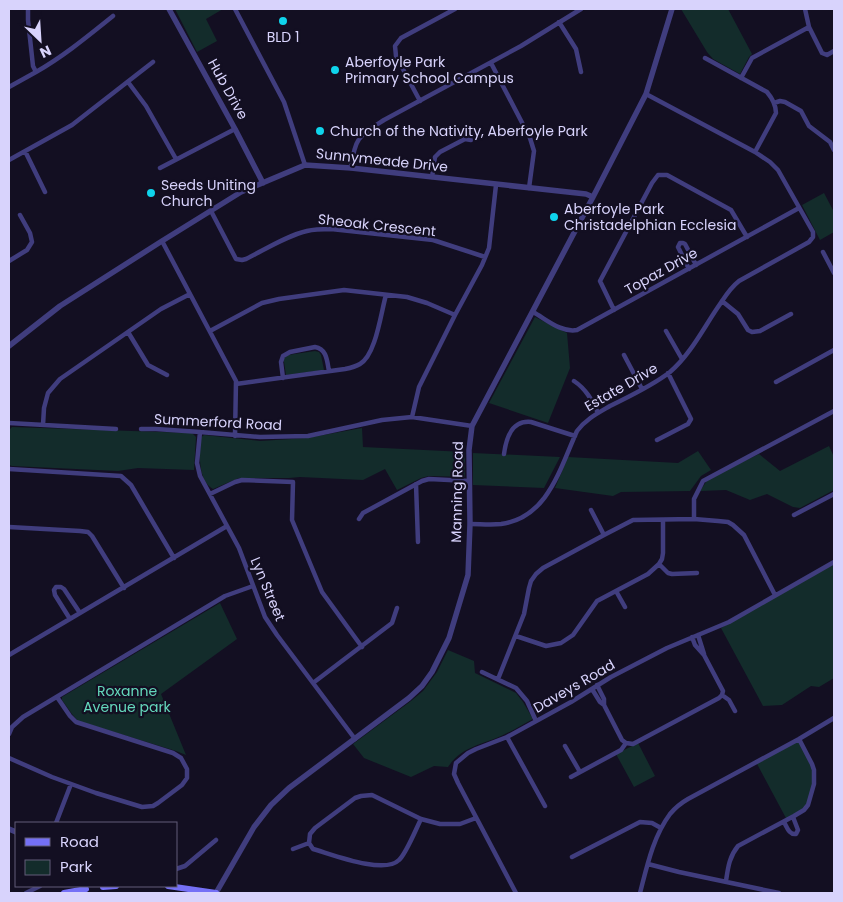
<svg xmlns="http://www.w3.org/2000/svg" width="843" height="902" font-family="Poppins,sans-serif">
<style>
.green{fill:#132c2b}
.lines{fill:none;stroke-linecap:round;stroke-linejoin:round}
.minor{stroke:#403d7e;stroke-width:4.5}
.tertiary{stroke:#403d7e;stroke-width:5.5}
.secondary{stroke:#7570f6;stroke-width:6}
.poi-dot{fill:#0fd4ec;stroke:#130f22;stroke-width:2}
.labels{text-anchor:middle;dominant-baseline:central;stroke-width:4.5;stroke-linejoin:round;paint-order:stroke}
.poi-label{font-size:14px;fill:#d8d3fc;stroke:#130f22;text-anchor:start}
.street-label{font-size:14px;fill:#d8d3fc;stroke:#130f22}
.park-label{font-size:14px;fill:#64d7bb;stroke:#130f22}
</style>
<rect width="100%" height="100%" fill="#130f22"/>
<path class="green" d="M175,9H223L206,19L217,41L197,52Z
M681,9H728L752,54L749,57L740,74L713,59L707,52Z
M824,193L834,212V232L820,240L802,205Z
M535,317L567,333L570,368L548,423L489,403Z
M315,351L319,352L321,355L324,370L286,375L284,362V358L288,355Z
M12,427L192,433L196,437L194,470L138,468L118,471L12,466L9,465V430Z
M362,428L363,447L465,452V477L429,476L421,478L397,490L385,469L363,480L300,477L289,478H239L213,489C197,480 200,453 200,438L204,435L260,441L307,438Z
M829,446L834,457V490L800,508L793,507L767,494L750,500L726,490L700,491L706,482L712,477L759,454L780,471Z
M698,451L711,470L701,476L690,491L621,492L613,496L555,488L568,457L678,463Z
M473,453L560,457L544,488L473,485Z
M834,562V678L819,687L811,686L782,705L763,706L721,628L824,567Z
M220,603L237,639L161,694L186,755L176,751L78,721L72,714L62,700V697Z
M448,650L474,661L475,673L516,693L523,702L533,719C522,725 512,731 501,736C481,745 461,747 448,767L434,766L411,777L364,758L353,744L411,701L423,691L437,672Z
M799,739L812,764L815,777L808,805L787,820L756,762Z
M638,743L655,776L634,787L616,754Z"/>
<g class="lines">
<path class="minor" d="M235,9L284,102L305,165
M805,9L809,27L822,53L827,55L834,51
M559,22L576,49L581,72
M705,58L767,92C772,98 776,106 776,113L755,152
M491,63L530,138L534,151L529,188
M36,72C64,56 88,36 113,16
M741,78L752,58L809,27
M128,82L146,106L176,159
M9,87L36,72L33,66L28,20V9
M420,101L396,56L395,46L401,38L455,9
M774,103L780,101L785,102L801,111L809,126L830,142L834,150
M25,151L45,192
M9,160L72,125L153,62
M160,168L235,129
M351,168C355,137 359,136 384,120L521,46L581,9
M432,177L435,157L440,152L465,139L471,140
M211,211L236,259L242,260L246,259C266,249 286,236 307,231C315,229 323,229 331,229L433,240L485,257
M162,241L236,381L235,436
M823,252L834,273
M9,261L27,250L32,242L30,233L20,215
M689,269L678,247L680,243H683L685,244L696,265
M722,301L738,314L748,330L752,332L760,331L791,314
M614,310L600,281L652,183L658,175H667L731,210L747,237
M533,312C546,319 561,333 577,330L799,208
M210,331L262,303L279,299L344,290L407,297L427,303L455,315
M666,331L682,359
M128,332L148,365L167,375
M624,355L642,389
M283,378L281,362L283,356L290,352L315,347C327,349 327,361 329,371
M574,381C586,389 592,400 598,413
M776,382L834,350
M236,384L345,369C350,368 355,367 360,364C376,355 381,312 386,295
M412,417L419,387L455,315L482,265L489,248L496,185
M9,423L116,429
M43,425L44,408L48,393L60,379L161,309L190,294
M141,429H156L200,432L260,437L308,436L382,420L412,417L472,426
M200,432L197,463L200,476L239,548L265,617L277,635L355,739
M657,440L688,424L691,419L668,373
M504,454C506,439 511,420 531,422L575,436
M9,469L121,476L131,485L174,558
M416,484L418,542
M210,494L235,482L242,480L293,482L292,520L322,592L362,647
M591,510L604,535
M794,515L834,494
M359,519L363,513L422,481L429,479L469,481
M694,519V499L703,481L834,411
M470,524C480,524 491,525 501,524C548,518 560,468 577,431C586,419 598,413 610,406C630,396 652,386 670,372C690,355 703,329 718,307C725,297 729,289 739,281L809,242L813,237V232L778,170L770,162L755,152L646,94
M9,527L80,531L88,532L92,536L124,588
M659,564L668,573L672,574L697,573
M616,591L625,607
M70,619L55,595L54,590L56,587H61L64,589L80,613
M698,635L704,654
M516,636L546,646L561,643L573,635L597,601L648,574L659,564L662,559L663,553V520
M9,655L227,526
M482,672L516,688L527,701L536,721
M498,679L524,614L529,588L531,581L536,574L543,568L604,535L633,520L694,519L718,521L728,522L733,525L744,535L775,595
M313,683L392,623L397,608
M597,685L604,699V705
M592,689L600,702L604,705L622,740L626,743L633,744L719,698L722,695L723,691L704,655L695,645L692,637
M722,695L729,700L735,711
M9,734L12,727L23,717L225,596L253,586
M507,737L545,806
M565,746L580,772
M9,758L52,777L96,793L142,807L153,806L158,803L182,785L187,778V769L181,758L173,753L76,722L70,716L57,697
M571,777L621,750L626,743
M421,819C416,829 406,854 399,860C384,875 331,854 313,849L309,843L310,834L315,828L355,798L361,796L372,795L421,819L440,824H460L476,818
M784,822C787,827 789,835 796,834L798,830L793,817
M56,823L71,784
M293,849L309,843
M572,857L640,822L652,823L661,828
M648,864L679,872L779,893
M176,869L185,866L216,840
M726,881C728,868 729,857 738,846L794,816L804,810L808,805L814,784V770L812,764L799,739
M26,893L40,886
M516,893L458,783L454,774L456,763L468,753L476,749L507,737L571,702L611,677L667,648L729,622L834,562
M640,893C647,866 653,837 670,814C675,808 681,803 688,799L799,739L834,718"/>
<path class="tertiary" d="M169,9L235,129L263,183
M9,346L60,306L162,241L241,192L305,165L351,168L586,194L593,197
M9,829L16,832
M216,893L254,827L271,805L289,788L409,698L422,686L432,672L449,638L468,575L470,524L469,450L472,426L593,197L646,94L672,9"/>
<path class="secondary" d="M168,886L216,893
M103,887L116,886
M64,893L86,889"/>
</g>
<g class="poi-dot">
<circle cx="283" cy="21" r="5"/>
<circle cx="335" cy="70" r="5"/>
<circle cx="320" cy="131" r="5"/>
<circle cx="151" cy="193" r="5"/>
<circle cx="554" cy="217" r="5"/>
</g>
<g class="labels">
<g class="poi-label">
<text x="283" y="37" text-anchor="middle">BLD 1</text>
<text x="345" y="62">Aberfoyle Park<tspan x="345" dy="16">Primary School Campus</tspan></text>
<text x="330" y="131">Church of the Nativity, Aberfoyle Park</text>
<text x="161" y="185">Seeds Uniting<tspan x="161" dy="16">Church</tspan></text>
<text x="564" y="209">Aberfoyle Park<tspan x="564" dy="16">Christadelphian Ecclesia</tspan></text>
</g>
<g class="street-label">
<text transform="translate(228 89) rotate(61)">Hub Drive</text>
<text transform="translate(382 160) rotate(6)">Sunnymeade Drive</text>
<text transform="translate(377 225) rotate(6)">Sheoak Crescent</text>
<text transform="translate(661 271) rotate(-29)">Topaz Drive</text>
<text transform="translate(621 387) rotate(-30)">Estate Drive</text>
<text transform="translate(218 422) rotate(3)">Summerford Road</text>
<text transform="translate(457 492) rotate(-89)">Manning Road</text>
<text transform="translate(268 589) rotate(67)">Lyn Street</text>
<text transform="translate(574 686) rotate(-30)">Daveys Road</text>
</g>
<g class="park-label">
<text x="127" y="691">Roxanne<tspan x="127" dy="16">Avenue park</tspan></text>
</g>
</g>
<rect width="843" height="902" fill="none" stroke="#d8d3fc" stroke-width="20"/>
<rect x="15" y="822" width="162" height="65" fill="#130f22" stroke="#625d79"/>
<rect x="25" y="838" width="25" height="8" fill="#7570f6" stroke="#625d79"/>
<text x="60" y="847" font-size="15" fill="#d8d3fc">Road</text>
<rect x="25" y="860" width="25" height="15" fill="#132c2b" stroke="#625d79"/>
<text x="60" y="872" font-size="15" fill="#d8d3fc">Park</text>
<g transform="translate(40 40) rotate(155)" stroke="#130f22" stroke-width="4" paint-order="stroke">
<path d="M0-4L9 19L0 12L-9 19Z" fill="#d8d3fc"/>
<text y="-8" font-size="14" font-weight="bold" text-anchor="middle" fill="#d8d3fc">N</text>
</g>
</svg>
